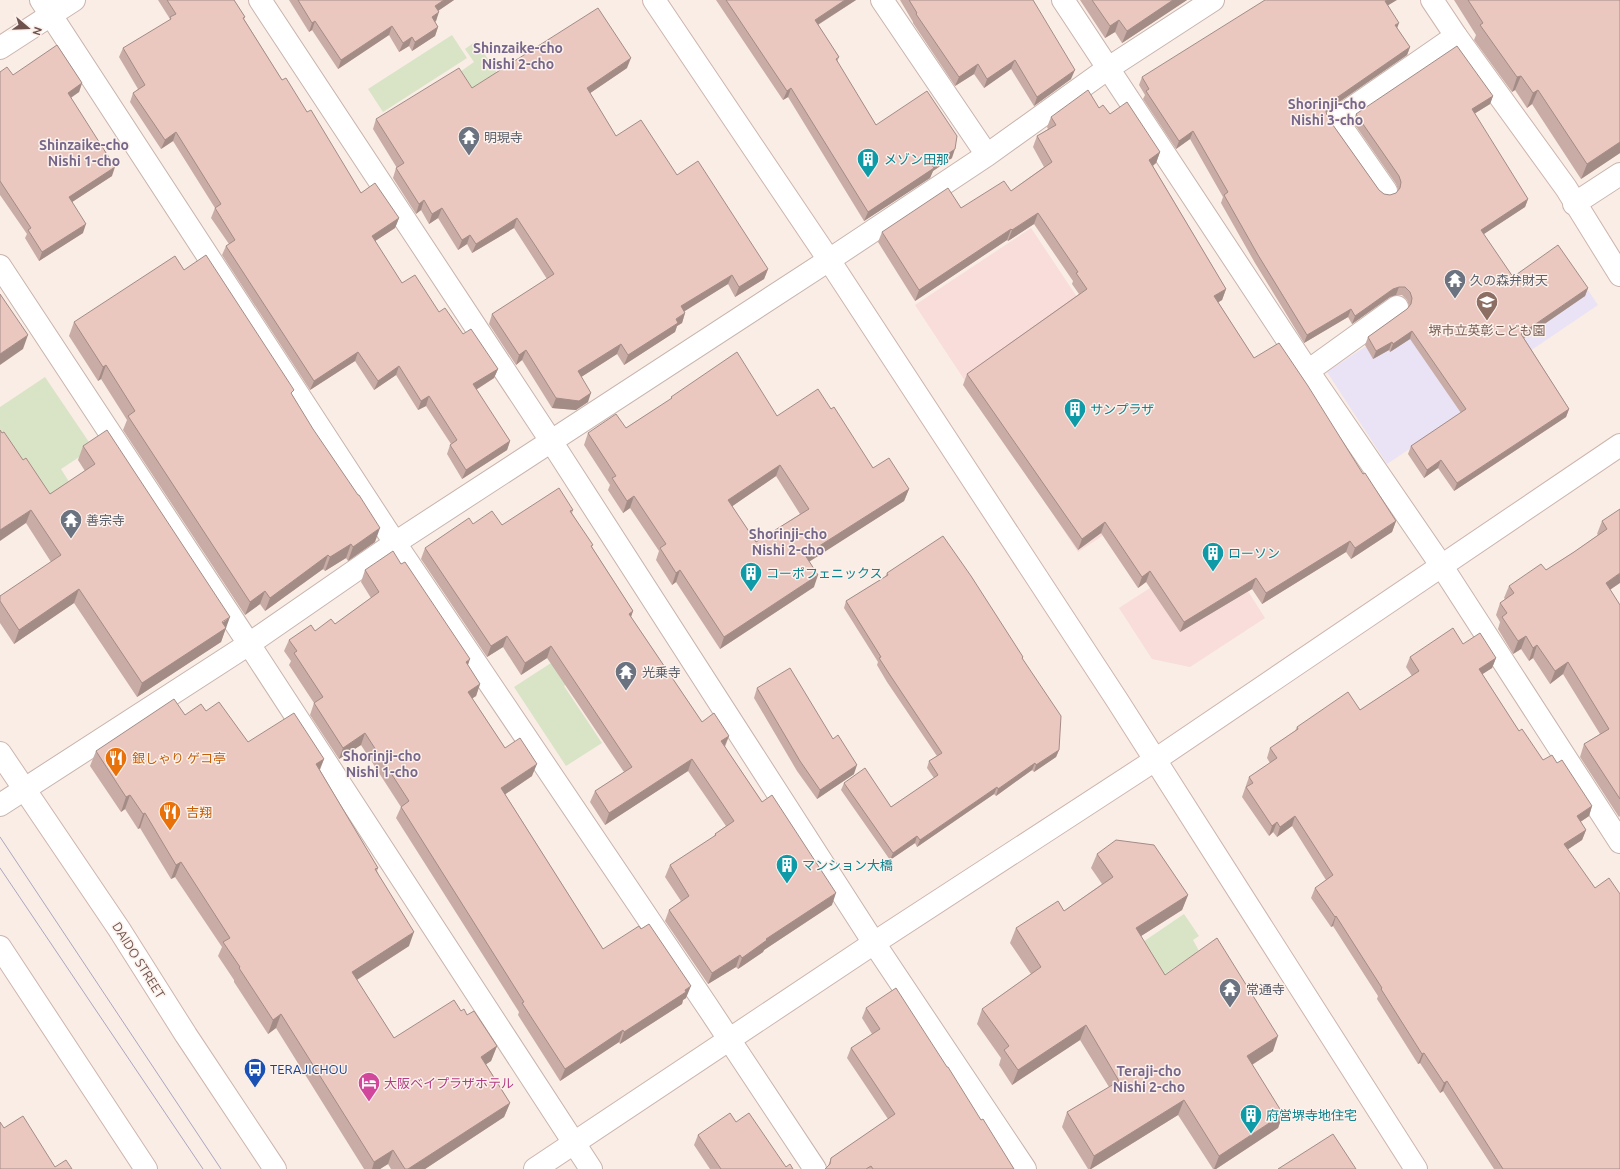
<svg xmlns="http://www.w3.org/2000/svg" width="1620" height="1169" font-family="Ubuntu,'Noto Sans JP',sans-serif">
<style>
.commercial{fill:#f8ddda}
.education{fill:#eae2f5}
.green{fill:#d9e4c6}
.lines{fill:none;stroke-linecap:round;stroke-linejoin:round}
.street-casing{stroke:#c8b4ad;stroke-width:24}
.secondary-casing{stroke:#cdb5ae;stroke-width:24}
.street{stroke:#fff;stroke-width:22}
.secondary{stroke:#fff;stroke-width:22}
.tram{stroke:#aea5c0;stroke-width:1}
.wall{fill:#c9aca5;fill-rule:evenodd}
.shaded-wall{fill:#a48c86}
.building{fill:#eac8c0;stroke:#a48c86;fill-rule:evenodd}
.labels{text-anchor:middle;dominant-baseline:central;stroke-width:3;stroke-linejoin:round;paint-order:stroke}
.worship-label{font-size:13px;fill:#5b616d;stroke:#fcf1eb;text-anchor:start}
.culture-label{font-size:13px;fill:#0d838f;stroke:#fcf1eb;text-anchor:start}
.education-label{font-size:13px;fill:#785e54;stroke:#fcf1eb}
.food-label{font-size:13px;fill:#c56008;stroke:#fcf1eb;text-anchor:start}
.street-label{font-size:13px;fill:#6e524e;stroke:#fcf1eb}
.transit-label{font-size:13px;fill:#164399;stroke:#fcf1eb;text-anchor:start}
.hotel-label{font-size:13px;fill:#b23c85;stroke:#fcf1eb;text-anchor:start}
.neighbourhood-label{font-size:14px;font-weight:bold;fill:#76668a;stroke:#fcf1eb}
</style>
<rect width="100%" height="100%" fill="#f9ede5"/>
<path class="commercial" d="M1031,228L1195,474L1078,552L915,305Z
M1218,544L1265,618L1190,667L1152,659L1119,608Z"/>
<path class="education" d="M1558,246L1598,305L1527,353L1535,365L1387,464L1327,372L1404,321L1417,340Z"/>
<path class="green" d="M452,35L467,58L383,112L368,89Z
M476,41L545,145L508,170L457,74L474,62L465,49Z
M45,377L93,448L61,469L78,496L53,512L0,432V407Z
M571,650L585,671L564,686L602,743L566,766L514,687Z
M1184,914L1199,936L1193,940L1199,951L1159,978L1087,980Z"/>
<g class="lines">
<g class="street-casing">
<path id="street" d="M41,0L395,543L707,1006L815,1169
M260,0L551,441L874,943L1025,1169
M882,0L987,155
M1063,0L1308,371L1441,565L1620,842
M1386,191L1336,119L1456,36
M1574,204L1620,174
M0,266L249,644L591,1169
M1308,371L1397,307
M0,805L249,644L395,543L829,260L987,155L1107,69L1213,0"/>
</g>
<g class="secondary-casing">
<path id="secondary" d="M654,0L829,260L1117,700L1416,1169
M1432,0L1456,36L1566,188L1620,275
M0,48L74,0
M0,753L119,929L186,1035L275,1169
M0,947L146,1169
M535,1169L874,943L1155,760L1620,445"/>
</g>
<use href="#street" class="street"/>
<use href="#secondary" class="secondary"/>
<path class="tram" d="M0,837L221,1169
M0,868L203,1169"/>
</g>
<path class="wall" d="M158,0H234L245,17L244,19L282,80L307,112L361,193L399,218L395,228L375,241L402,283L439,312L498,369L494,378L476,390L510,441L507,450L462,479L447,454L450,445L451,444L426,406L418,410L396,375L374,390L355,361L310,390L222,255L226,246L229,244L211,218L215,208L173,141L161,149L130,102L133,93L138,89L119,57L123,48L170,20V19Z
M289,0H454L438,11L436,21L435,22L438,27L435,36L412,51L409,46L399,52L389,35L338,69L312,30L309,32Z
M716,0H856L818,25L839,57L837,62L876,125L952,158L933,171L930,178L864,221L788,97L783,100Z
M900,0H1033L1071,79L1034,106L1011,69L984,88L974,74L955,86L913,23V22Z
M1080,0H1187L1122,43L1115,32L1105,38Z
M1454,0H1620V153L1581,179L1532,104L1527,108L1515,90L1512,92L1474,40L1476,35Z
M1388,6L1397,28L1410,47L1407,55L1329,109L1326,112L1328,118L1379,190L1384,194L1390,195L1396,193L1398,190L1396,184L1353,122L1356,114L1493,96L1490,104L1474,114L1528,199L1525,207L1483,234L1513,277L1588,288L1585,296L1524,338L1569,409L1566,417L1454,491L1438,468L1424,478L1408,454L1411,446L1461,413L1410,339L1390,352L1389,350L1373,359L1365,345L1368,337L1407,309L1409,306L1407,300L1402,295H1396L1390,297L1352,324L1348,317L1304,343L1255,263L1221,203L1223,197L1190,139L1176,149L1143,99L1145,95L1139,85L1142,77Z
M627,68L590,93L616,136L677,175L768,269L764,279L735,297L728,284L684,311L685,313L682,323L677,326L675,332L624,365L617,354L581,377L588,402L576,410L552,408L522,360L516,365L489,324L492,314L547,279L514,228L472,253L467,244L458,250L438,218L429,224L421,210L416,214L393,178L396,168H397L373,129L376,119L472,88Z
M0,72L13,75L82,83L79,92L71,98L112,176L72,202L83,233L39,261L25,238L27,234L0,195Z
M1099,108L1110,114L1160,152L1156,163L1153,166L1226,289L1222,300L1218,302L1254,358L1363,474L1396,521L1392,532L1351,559L1346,552L1262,604L1252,589L1180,632L1146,582L1138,588L1101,533L1078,550L963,385L967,374L1079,294L1072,284L1073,281L1034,224L1008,241L1007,240L915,301L878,242L882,232L961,208L1011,191L1044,167L1033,147L1037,136L1048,129L1047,127L1051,117Z
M184,270L293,396L375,542L348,561L346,558L325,571L323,569L265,611L260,604L245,615L123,430L127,420L101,379L98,381L69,336L74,322Z
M671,397L777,416L831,409L873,468L909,489L904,501L809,561L814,587L720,649L676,582L672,585L656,560L659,551L630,508L623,513L608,490L610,485L584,445L588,433L626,428L671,399ZM776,476L800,514L756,542L732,506Z
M83,446L225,630L221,642L137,697L74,603L14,644L0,623V596L51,562L26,523L23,460L50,494L85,471L78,460Z
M1620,509L1610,590L1620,605V816L1619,817L1580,757L1584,744L1600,734L1563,674L1550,684L1533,658L1529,661L1521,649L1513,654L1498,629L1500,622L1496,615L1500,603L1505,599L1504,598L1509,586L1546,570L1574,552L1598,535L1597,534L1602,521Z
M573,510L572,513L592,547L633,611L631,617L702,722L729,736L725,747L832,905L764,950L763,952L738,969L736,967L708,984L665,921L669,910L681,901L665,877L670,865L714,837L715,834L726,826L688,771L605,825L590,802L595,791L624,772L547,658L521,675L503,647L487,657L421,559L425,548L473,524L502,525Z
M401,564L480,684L476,696L472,698L505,748L532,776L505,794L603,949L686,998L683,1000L682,1004L620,1044L619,1042L560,1081L518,1015L519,1012L396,818L401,807L361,745L339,759L310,715L314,703L289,665L291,661L284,651L289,640L335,624L371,598L361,582L365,570Z
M887,573L1022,658L1059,750L1056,757L1034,772L1032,770L996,796L994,794L917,847L915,843L890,860L841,790L844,783L891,807L934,778L927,768L929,761L937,756L887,682L877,665L878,662L844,608L846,601L885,577Z
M1463,644L1496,658L1492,668L1482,674L1519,731L1543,760L1557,763L1592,806L1589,816L1580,822L1586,830L1582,840L1568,849L1620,1169H1494L1443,1091L1440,1093L1420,1063L1418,1064L1377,999L1378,996L1333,926L1331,927L1311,898L1315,888L1326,880L1292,826L1277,837L1273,832L1269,836L1242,797L1249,777L1270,763L1267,758L1270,748L1295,731L1297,727L1360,710L1412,676L1406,667L1410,657Z
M757,688L854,774L817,799L797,771L754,698Z
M206,711L248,742L324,759L320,770L378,868L377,871L409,946L357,980L394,1038L461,1011L467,1015L497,1046L491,1061L486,1064L510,1103L504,1117L425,1169H391L388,1164L380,1169H364L276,1028L268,1034L234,982V980L218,956L222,947L175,877L171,879L140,828L138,829L125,809L121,812L90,766L96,751L185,715Z
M1097,854L1188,895L1182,910L1141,936L1165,975L1273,1051L1252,1065L1283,1114L1278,1128L1216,1169H1213L1178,1115L1091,1169H1088L1062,1127L1067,1112L1109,1087L1080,1040L1012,1085L999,1065L1001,1058L977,1024L982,1009L1031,974L1010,943L1016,928L1064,911L1102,884L1091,868Z
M866,1008L981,1120L1014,1169H825L828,1166L831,1158L888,1119L847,1058L851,1048L872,1034L862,1018Z
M736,1122L786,1167L793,1169H710L694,1145L698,1135Z"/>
<path class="shaded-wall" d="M444,0H454L432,15L435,6Z
M845,0H856L811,29L815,20Z
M1173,0H1187L1122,43L1127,31Z
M1387,0H1397L1382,9L1385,1Z
M439,12L436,21L428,26L432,17Z
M1119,20L1115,32L1105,38L1110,26Z
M315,21L312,30L309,32L312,23Z
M1399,23L1396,31L1395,25Z
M392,26L389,35L338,69L341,60Z
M438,27L435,36L412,51L415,42Z
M412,37L409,46L399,52L403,43Z
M1410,47L1407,55L1329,109L1325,114L1327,106L1332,101Z
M631,58L627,68L583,98L587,88Z
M1015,60L1011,69L984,88L987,79Z
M978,64L974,74L955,86L959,77Z
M1075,70L1071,79L1034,106L1037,97Z
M1521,76L1515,90L1512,92L1517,77Z
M82,83L79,92L64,102L68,93Z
M791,88L788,97L783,100L787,91Z
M1538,90L1532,104L1527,108L1533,93Z
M1493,96L1490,104L1469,117L1472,109Z
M1193,131L1190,139L1176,149L1179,141Z
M176,132L173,141L161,149L165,140Z
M1620,142V153L1581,179L1587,164Z
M955,149L952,158L933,171L930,178L864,221L868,212L932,165Z
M1160,152L1156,163L1145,171L1149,160Z
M115,167L112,176L66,206L69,197Z
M1528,199L1525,207L1478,238L1481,230Z
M424,200L421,210L416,214L419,204Z
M442,208L438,218L429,224L432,214Z
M1038,213L1034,224L1008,241L1012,230Z
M399,218L395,228L369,245L372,236Z
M517,218L514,228L472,253L476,244Z
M86,224L83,233L39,261L42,252Z
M1011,229L1007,240L915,301L919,290Z
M470,235L467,244L458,250L462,240Z
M768,269L764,279L735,297L739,287Z
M732,275L728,284L677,316L681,306Z
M1399,287L1396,295L1390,297L1352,324L1355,316L1393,289Z
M1588,288L1585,296L1518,342L1521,334Z
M1226,289L1222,300L1211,307L1214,296Z
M1351,309L1348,317L1304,343L1307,335Z
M685,313L682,323L677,326L675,332L624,365L628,355Z
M1412,331L1410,339L1390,352L1393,344Z
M28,335L23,349L0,365V354Z
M1392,342L1389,350L1373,359L1376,351Z
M621,344L617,354L575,381L578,371Z
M526,350L522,360L516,365L519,355Z
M358,352L355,361L310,390L314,381Z
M106,365L101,379L98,381L103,367Z
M399,366L396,375L374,390L378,381Z
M498,369L494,378L469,394L473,384Z
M591,393L588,402L576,410L552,408L556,398Z
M429,396L426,406L418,410L421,401Z
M1569,409L1566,417L1454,491L1457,483Z
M510,441L507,450L462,479L466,470Z
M1441,460L1438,468L1424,478L1427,470Z
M780,465L776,476L724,512L728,500Z
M909,489L904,501L801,567L805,555Z
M634,496L630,508L623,513L627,501Z
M31,510L26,523L0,541V530Z
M1396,521L1392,532L1351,559L1355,548Z
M1105,522L1101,533L1078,550L1082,539Z
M380,528L375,542L348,561L353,547Z
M1350,541L1346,552L1262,604L1266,593Z
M351,544L346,558L325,571L330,557Z
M328,555L323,569L265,611L270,598Z
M680,570L676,582L672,585L676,573Z
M1150,571L1146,582L1138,588L1142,577Z
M1620,573V583L1601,596L1606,583Z
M818,575L814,587L720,649L724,637Z
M1256,578L1252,589L1180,632L1184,622Z
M79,589L74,603L14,644L19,630Z
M265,591L260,604L245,615L250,602Z
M633,611L629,622V614Z
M230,617L221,642L137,697L142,683Z
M507,636L503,647L487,657L491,646Z
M1526,636L1521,649L1513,654L1518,641Z
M1537,645L1533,658L1529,661L1533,648Z
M551,646L547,658L521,675L525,663Z
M1496,658L1492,668L1475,679L1479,669Z
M470,659L466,671V662Z
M1568,662L1563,674L1550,684L1555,671Z
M480,684L476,696L464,704L468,692Z
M365,733L361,745L339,759L343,748Z
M729,736L724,747L721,741Z
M1059,750L1056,757L1034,772L1036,765Z
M324,759L318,773L316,764Z
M692,759L688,771L605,825L609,813Z
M1035,763L1032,770L996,796L998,789Z
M537,764L532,776L497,800L501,788Z
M857,765L854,774L817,799L820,790Z
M997,787L994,794L917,847L920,840Z
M130,795L125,809L121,812L126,797Z
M1592,806L1589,816L1573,827L1577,816Z
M145,813L140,828L138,829L143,814Z
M1295,816L1292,826L1277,837L1280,827Z
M1277,822L1273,832L1269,836L1272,826Z
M1586,830L1582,840L1561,854L1564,844Z
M917,836L915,843L890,860L893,853Z
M181,862L175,877L171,879L176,865Z
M836,893L832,905L764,950L763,952L738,969L742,958L766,939Z
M1188,895L1182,910L1130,943L1136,928Z
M1336,916L1333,926L1331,927L1335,917Z
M414,932L409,946L347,986L352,972Z
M740,955L736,967L708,984L712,973Z
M691,986L686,998L683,1000L682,1004L620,1044L624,1032Z
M281,1014L276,1028L268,1034L273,1020Z
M1086,1025L1080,1040L1012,1085L1018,1070Z
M623,1030L619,1042L560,1081L565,1069Z
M1278,1036L1273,1051L1242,1071L1247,1056Z
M497,1046L491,1061L476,1071L481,1057Z
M1424,1053L1420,1063L1418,1064L1422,1054Z
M1447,1081L1443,1091L1440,1093L1444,1083Z
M1184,1100L1178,1115L1091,1169H1090L1094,1156Z
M510,1103L504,1117L425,1169H408Z
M1283,1114L1278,1128L1216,1169H1214L1219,1156Z
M393,1150L388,1164L380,1169H372L374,1162Z"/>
<path class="building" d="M167,0H234L245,17L243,18L282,80L286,78L307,112L311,110L361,193L375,183L399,218L372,236L402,283L415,275L439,312L445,308L463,334L471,329L498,369L473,384L510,441L466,470L450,445L457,440L429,396L421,401L399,366L378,381L358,352L314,381L226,246L235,240L215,208L221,204L176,132L165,140L133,93L145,85L123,48L171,19L170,17L176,14Z
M298,0H444L435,6L439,12L432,17L438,27L415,42L412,37L403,43L392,26L341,60L315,21L312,23Z
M726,0H845L815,20L839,57L836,59L876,125L927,91L957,136L955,149L932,165L934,168L868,212L791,88L787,91Z
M909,0H1033L1075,70L1037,97L1015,60L987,79L978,64L959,77L916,14L917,13Z
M1092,0H1173L1127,31L1119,20L1110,26Z
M1265,0H1387L1385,1L1399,23L1395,25L1410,47L1332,101L1327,106L1326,112L1328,118L1379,190L1384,194L1390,195L1396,193L1400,188L1401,182L1399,176L1356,114L1457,46L1493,96L1472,109L1528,199L1481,230L1513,277L1558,245L1588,288L1521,334L1569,409L1457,483L1441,460L1427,470L1411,446L1466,409L1412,331L1393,344L1392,342L1376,351L1368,337L1407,309L1411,304L1412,298L1410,292L1405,287H1399L1393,289L1355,316L1351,309L1307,335L1258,255L1224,195L1228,192L1193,131L1179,141L1146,91L1149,89L1142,77Z
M1468,0H1620V142L1587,164L1538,90L1533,93L1521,76L1517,77L1480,25L1483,23Z
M598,8L631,58L587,88L616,136L641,120L677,175L698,161L768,269L739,287L732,275L681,306L685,313L676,319L678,323L628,355L621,344L578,371L591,393L579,401L556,398L526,350L519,355L492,314L554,274L517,218L476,244L470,235L462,240L442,208L432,214L424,200L419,204L396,168L404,163L376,119L459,68L472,88Z
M57,45L82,83L68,93L115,167L69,197L86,224L42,252L28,230L31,228L0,181V72L7,67L13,75Z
M1088,90L1099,108L1103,105L1110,114L1127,102L1160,152L1149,160L1226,289L1214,296L1254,358L1279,343L1308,386L1363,474L1365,473L1396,521L1355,548L1350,541L1266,593L1256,578L1184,622L1150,571L1142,577L1105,522L1082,539L967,374L1087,289L1076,273L1078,272L1038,213L1012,230L1011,229L919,290L882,232L948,188L961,208L1004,181L1011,191L1052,162L1037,136L1056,125L1051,117Z
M206,255L294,390L291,393L313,429L358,495H359L380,528L353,547L351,544L330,557L328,555L270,598L265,591L250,602L128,416L135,411L106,365L103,367L74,322L175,256L184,270Z
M0,294L28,335L0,354Z
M737,352L777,416L818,389L831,409L834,407L873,468L889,458L909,489L805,555L818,575L724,637L680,570L676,573L660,548L666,544L634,496L627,501L612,478L616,476L588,433L616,414L626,428L672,398L671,397ZM780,465L809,509L756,542L728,500Z
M0,430L2,433L4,432L23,460L26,458L50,494L95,464L83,446L107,430L230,617L222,622L226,628L142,683L79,589L19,630L0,601V596L61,555L31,510L0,530Z
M559,488L573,510L570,511L593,545L591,546L633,611L629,614L702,722L714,713L729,736L721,741L762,802L772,795L836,893L766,939L767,940L742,958L740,955L712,973L669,910L689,896L670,865L716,835L715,834L734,821L692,759L609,813L595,791L632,767L551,646L525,663L507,636L491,646L425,548L469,518L473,524L492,511L502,525Z
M1620,509V573L1606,583L1620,605V799L1584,744L1609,729L1568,662L1555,671L1537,645L1533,648L1526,636L1518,641L1502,617L1507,613L1500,603L1514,593L1509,586L1541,564L1546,570L1574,552L1607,529L1602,521Z
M943,536L971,576L1023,657L1022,658L1061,716L1059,750L1036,765L1035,763L998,789L997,787L920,840L917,836L893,853L844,783L865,768L891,807L938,775L929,761L942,753L890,675L879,658L881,657L846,601L888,575L887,573Z
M393,551L401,564L405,562L470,659L466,662L480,684L468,692L505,748L520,738L537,764L501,788L603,949L639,926L641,929L649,924L691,986L685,990L686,992L624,1032L623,1030L565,1069L522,1003L524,1002L401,807L409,801L365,733L343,748L314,703L323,697L294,653L297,651L289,640L311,625L315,631L331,619L335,624L379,592L365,570Z
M1453,628L1463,644L1480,633L1496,658L1479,669L1519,731L1522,729L1543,760L1552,755L1557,763L1562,760L1592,806L1577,816L1586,830L1564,844L1595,888L1609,878L1620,894V1169H1503L1447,1081L1444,1083L1424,1053L1422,1054L1381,989L1382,988L1336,916L1335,917L1315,888L1333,875L1295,816L1280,827L1277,822L1272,826L1246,787L1253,783L1249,777L1277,758L1270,748L1298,729L1297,727L1348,692L1360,710L1419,671L1410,657Z
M790,668L833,739L838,735L857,765L820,790L800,761L757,688Z
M174,699L185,715L201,704L206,711L219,702L248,742L294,713L324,759L316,764L378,868L375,869L414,932L352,972L394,1038L454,1000L461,1011L464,1009L467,1015L474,1011L497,1046L481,1057L510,1103L408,1169H405L393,1150L374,1162L281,1014L273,1020L239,968L240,967L223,942L230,938L181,862L176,865L145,813L143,814L130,795L126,797L96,751Z
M1116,840L1154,845L1188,895L1136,928L1165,975L1217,938L1278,1036L1247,1056L1283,1114L1219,1156L1184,1100L1094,1156L1067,1112L1119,1081L1086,1025L1018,1070L1004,1050L1009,1046L982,1009L1041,967L1016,928L1058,901L1064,911L1113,877L1097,854Z
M896,988L947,1067H948L981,1120L983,1119L1014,1169H873L871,1166L866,1169H825L830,1164L831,1158L895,1114L851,1048L880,1029L866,1008Z
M730,1113L736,1122L749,1113L786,1167L790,1164L793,1169H721L698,1135Z
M23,1116L55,1167L66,1160L72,1169H0V1122L4,1128Z
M1333,1134L1356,1169H1278Z"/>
<defs>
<g id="temple-pin" transform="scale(1.15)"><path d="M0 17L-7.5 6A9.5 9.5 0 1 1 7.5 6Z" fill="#6b7280" stroke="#fcf1eb"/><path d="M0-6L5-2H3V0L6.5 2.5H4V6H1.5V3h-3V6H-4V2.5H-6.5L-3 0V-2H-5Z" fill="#fff"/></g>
<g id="building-pin" transform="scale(1.15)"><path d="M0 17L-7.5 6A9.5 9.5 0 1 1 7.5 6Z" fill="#0f9aa8" stroke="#fcf1eb"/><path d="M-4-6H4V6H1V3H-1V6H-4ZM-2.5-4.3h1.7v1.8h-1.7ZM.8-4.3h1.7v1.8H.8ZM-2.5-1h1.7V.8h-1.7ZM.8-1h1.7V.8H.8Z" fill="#fff"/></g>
<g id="school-pin" transform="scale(1.15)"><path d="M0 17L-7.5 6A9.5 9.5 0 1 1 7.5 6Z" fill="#8d6e63" stroke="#fcf1eb"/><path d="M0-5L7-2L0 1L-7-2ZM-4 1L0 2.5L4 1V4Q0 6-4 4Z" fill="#fff"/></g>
<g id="restaurant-pin" transform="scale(1.15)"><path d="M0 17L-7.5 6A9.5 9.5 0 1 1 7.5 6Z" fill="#e8710a" stroke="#fcf1eb"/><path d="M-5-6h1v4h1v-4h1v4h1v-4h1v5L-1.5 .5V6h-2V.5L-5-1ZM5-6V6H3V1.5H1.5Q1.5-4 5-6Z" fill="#fff"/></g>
<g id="bus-pin" transform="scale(1.15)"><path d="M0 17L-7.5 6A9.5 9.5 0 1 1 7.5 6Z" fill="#1a4fb4" stroke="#fcf1eb"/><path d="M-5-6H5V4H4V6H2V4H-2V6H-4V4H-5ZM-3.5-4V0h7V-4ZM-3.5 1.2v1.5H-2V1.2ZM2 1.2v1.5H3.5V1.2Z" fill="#fff"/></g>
<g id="hotel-pin" transform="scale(1.15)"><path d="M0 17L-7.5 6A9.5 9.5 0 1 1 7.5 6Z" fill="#d1479c" stroke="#fcf1eb"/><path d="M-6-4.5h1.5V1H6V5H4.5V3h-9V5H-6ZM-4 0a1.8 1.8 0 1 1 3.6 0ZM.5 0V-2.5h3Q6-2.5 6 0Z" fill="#fff"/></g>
</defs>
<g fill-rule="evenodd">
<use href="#temple-pin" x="469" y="137"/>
<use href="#building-pin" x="868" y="159"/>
<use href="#temple-pin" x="1455" y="280"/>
<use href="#school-pin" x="1487" y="302"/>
<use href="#building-pin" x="1075" y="409"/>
<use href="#temple-pin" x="71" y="520"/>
<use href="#building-pin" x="1213" y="553"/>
<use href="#building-pin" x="751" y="573"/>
<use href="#temple-pin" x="626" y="672"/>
<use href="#restaurant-pin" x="116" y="758"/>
<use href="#restaurant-pin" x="170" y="812"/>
<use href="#building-pin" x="787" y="865"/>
<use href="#temple-pin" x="1230" y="989"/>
<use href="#bus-pin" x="255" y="1069"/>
<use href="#hotel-pin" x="369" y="1083"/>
<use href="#building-pin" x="1251" y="1115"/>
</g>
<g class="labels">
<g class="worship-label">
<text x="484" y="137">明現寺</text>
<text x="1470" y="280">久の森弁財天</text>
<text x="86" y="520">善宗寺</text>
<text x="642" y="672">光乗寺</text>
<text x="1246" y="989">常通寺</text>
</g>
<g class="culture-label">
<text x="884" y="159">メゾン田那</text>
<text x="1090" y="409">サンプラザ</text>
<text x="1228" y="553">ローソン</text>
<text x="766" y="573">コーポフェニックス</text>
<text x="802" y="865">マンション大橋</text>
<text x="1266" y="1115">府営堺寺地住宅</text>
</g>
<g class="education-label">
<text x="1487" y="330">堺市立英彰こども園</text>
</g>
<g class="food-label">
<text x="132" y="758">銀しゃり ゲコ亭</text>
<text x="186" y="812">吉翔</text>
</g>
<g class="street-label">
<text transform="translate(139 960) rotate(58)">DAIDO STREET</text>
</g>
<g class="transit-label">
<text x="270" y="1069">TERAJICHOU</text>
</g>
<g class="hotel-label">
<text x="384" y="1083">大阪ベイプラザホテル</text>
</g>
<g class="neighbourhood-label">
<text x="518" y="48">Shinzaike-cho<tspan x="518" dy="16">Nishi 2-cho</tspan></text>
<text x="1327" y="104">Shorinji-cho<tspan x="1327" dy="16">Nishi 3-cho</tspan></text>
<text x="84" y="145">Shinzaike-cho<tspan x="84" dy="16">Nishi 1-cho</tspan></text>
<text x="788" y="534">Shorinji-cho<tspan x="788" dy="16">Nishi 2-cho</tspan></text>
<text x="382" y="756">Shorinji-cho<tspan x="382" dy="16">Nishi 1-cho</tspan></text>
<text x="1149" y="1071">Teraji-cho<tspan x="1149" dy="16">Nishi 2-cho</tspan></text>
</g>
</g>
<g transform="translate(28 28) rotate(109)" stroke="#fcf1eb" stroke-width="3" paint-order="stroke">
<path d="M0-3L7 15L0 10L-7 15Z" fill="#6e524e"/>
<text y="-6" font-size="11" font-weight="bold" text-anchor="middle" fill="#6e524e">N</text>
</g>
</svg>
